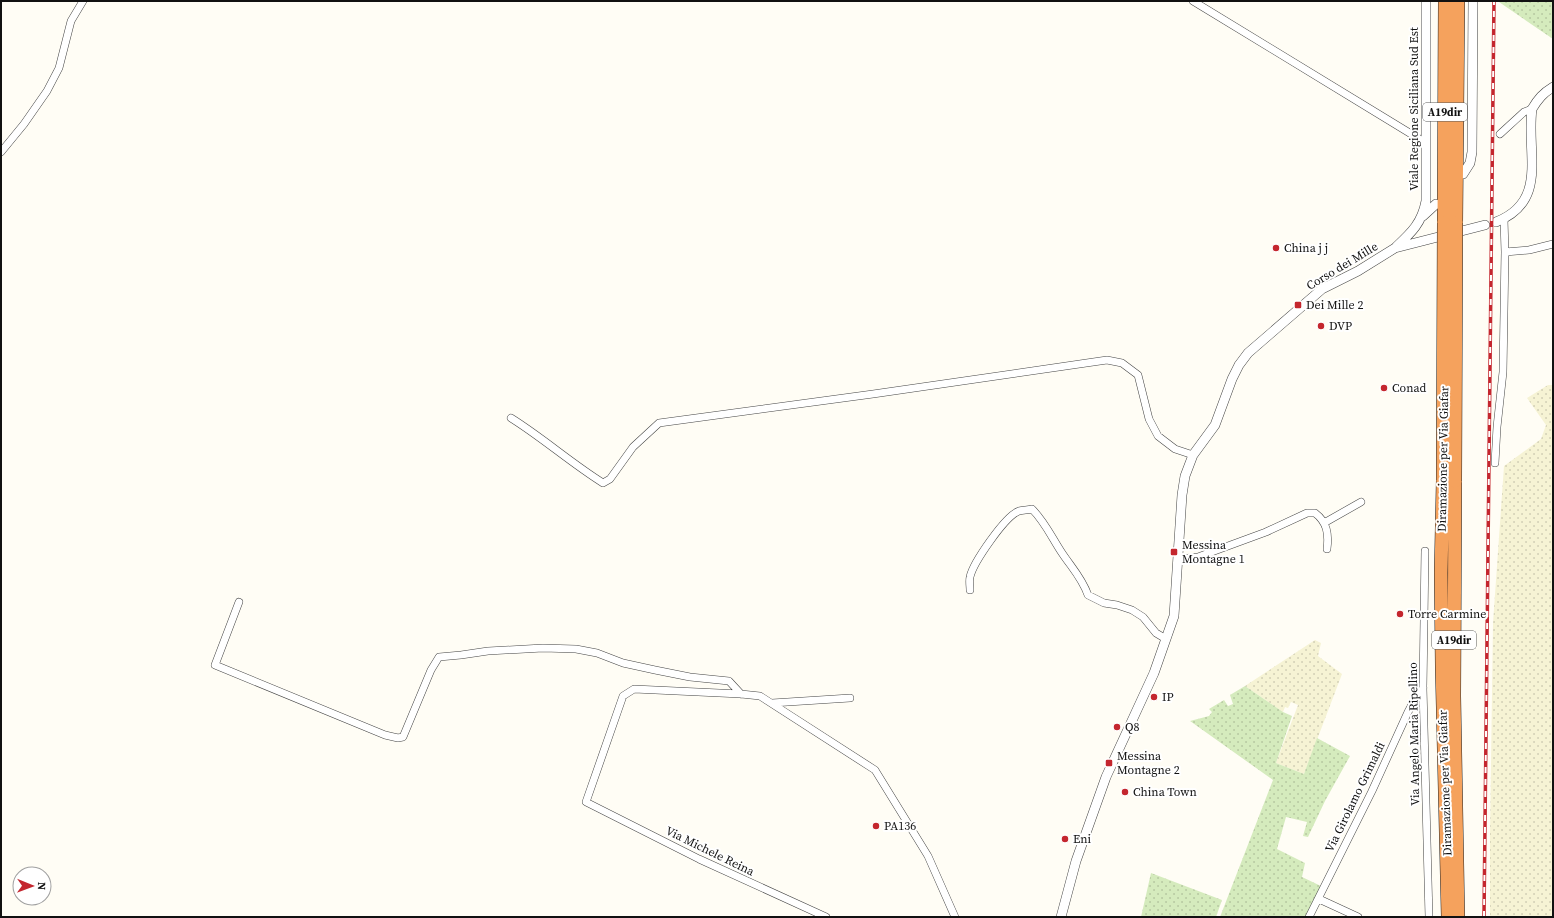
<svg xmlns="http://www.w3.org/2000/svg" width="1554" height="918" font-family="'Source Serif 4',serif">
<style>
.farmland{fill:url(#farmland-dots)}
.grass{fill:url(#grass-dots)}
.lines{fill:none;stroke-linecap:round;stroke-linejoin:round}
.minor-casing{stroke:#444;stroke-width:8}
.tertiary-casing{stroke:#444;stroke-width:10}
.motorway-casing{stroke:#222;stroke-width:14}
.minor{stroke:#fff;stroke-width:7}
.tertiary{stroke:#fff;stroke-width:9}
.motorway{stroke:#f5a25d;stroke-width:13}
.rail-casing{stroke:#c4262e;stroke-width:3.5}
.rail{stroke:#fff;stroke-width:2;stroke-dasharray:6;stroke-linecap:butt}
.motorway-bridge-casing{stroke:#222;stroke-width:14;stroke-linecap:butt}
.motorway-bridge{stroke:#f5a25d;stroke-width:13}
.poi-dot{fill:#c4262e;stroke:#fff;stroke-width:1.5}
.labels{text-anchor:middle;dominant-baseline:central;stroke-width:4;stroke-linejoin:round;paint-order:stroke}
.shield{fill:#fff;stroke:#585858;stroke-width:1}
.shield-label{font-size:11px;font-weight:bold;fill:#111}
.street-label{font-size:12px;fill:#111;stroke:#fff}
.poi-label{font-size:12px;fill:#111;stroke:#fff;text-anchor:start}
</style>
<defs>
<pattern id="farmland-dots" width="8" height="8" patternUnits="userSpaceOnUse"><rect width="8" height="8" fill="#f6f3d4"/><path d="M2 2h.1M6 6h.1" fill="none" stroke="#d2cfb5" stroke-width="1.8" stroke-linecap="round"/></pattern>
<pattern id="grass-dots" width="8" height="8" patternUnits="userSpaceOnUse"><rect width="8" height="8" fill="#d5ebbd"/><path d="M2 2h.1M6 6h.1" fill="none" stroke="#b6c8a1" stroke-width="1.8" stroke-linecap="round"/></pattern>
</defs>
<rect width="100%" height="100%" fill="#fffdf5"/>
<path class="farmland" d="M1548,385H1553V917H1490V836L1493,623L1504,466L1541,439L1546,425L1527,398Z
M1315,640L1321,643L1318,656L1342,674L1304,774L1276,763L1298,705L1291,702L1288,708L1285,707L1283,712L1245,686Z"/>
<path class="grass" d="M1499,1H1553V39L1499,2Z
M1245,686L1283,712L1292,716L1276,763L1304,774L1317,738L1350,756L1325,801L1308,837L1303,836L1307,822L1286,817L1277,849L1305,863L1302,877L1323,887L1307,917H1220L1273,780L1190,721L1209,716L1212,712L1209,709L1224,700L1228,706L1233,704L1230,695Z
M1151,873L1222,900L1216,917H1141Z"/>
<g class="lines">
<g class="minor-casing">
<path id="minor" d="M1193,1L1426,143
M1500,134L1524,112L1532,109
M1,152L24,124L47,91L59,68L71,21L83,1
M1505,252L1529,250L1553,244
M511,418C543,438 571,463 603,483L610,479L633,447L659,423L873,394L1107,360L1122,363L1138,375L1149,419L1158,436L1175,449L1193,455
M1495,463L1497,427L1503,372L1505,252L1504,219
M1324,523L1361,502
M1425,551L1423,688L1429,917
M1178,559L1198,557L1266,532L1307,513H1315C1327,522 1329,534 1327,549
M970,590C970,586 969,581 970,577C973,563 1005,516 1019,511C1023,510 1028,510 1032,509C1045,522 1052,538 1062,553C1072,568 1082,578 1088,595L1104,603L1117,605L1132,610L1143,617L1156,633L1166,639
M239,602L215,665L385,735L398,738L403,737L431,670L439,657L461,655L488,651L543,648L576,649L597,653L623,663L655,670L690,677L729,681L741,694
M772,703L850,698
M1319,899L1358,917
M826,917L699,859L586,802L623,696L634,689L741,694L760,696L875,770L928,856L955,917
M1309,917L1372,791L1408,712L1415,699L1423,688"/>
</g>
<g class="tertiary-casing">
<path id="tertiary" d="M1463,174L1470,163L1472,152L1473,1
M1423,216L1436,204
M1496,222C1549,201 1526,153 1532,109C1538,99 1543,93 1553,87
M1396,247C1411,233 1422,223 1426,201V1
M1061,917L1076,861L1106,777L1154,673L1174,616L1182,495L1185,476L1193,455L1215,425L1232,379L1239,365L1248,353L1322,289L1358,271L1395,248L1485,225"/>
</g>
<g class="motorway-casing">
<path id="motorway" d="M1444,223L1445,1
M1456,223L1458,1
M1443,480L1441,573L1442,666L1448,917
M1455,481L1454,696L1458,917"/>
</g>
<use href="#minor" class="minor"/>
<use href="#tertiary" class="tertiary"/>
<use href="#motorway" class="motorway"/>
<g class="rail-casing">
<path id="rail" d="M1484,917L1494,1"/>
</g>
<use href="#rail" class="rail"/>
<g class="motorway-bridge-casing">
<path id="motorway-bridge" d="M1443,480L1444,223
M1455,481L1456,223"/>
</g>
<use href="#motorway-bridge" class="motorway-bridge"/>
</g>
<g class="poi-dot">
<circle cx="1276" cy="248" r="4"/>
<rect x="1294" y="301" width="8" height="8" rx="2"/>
<circle cx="1321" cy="326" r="4"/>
<circle cx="1384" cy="388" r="4"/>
<rect x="1170" y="548" width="8" height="8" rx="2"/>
<circle cx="1400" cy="614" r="4"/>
<circle cx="1154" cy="697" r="4"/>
<circle cx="1117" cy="727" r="4"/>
<rect x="1105" y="759" width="8" height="8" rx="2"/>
<circle cx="1125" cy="792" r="4"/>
<circle cx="876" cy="826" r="4"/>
<circle cx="1065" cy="839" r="4"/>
</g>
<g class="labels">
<g class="shield">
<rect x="1423" y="103" width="44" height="18" rx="3"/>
<rect x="1432" y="631" width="44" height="18" rx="3"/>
</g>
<g class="shield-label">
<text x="1445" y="112">A19dir</text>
<text x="1454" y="640">A19dir</text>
</g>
<g class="street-label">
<text transform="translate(1414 109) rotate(-90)">Viale Regione Siciliana Sud Est</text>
<text transform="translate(1342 266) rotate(-31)">Corso dei Mille</text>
<text transform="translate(1443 459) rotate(-89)">Diramazione per Via Giafar</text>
<text transform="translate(1414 734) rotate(-91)">Via Angelo Maria Ripellino</text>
<text transform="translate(1445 783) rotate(-92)">Diramazione per Via Giafar</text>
<text transform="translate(1355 797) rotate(-64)">Via Girolamo Grimaldi</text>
<text transform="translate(710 851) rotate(26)">Via Michele Reina</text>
</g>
<g class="poi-label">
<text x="1284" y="248">China j j</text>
<text x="1306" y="305">Dei Mille 2</text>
<text x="1329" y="326">DVP</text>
<text x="1392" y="388">Conad</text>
<text x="1182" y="545">Messina<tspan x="1182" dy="14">Montagne 1</tspan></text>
<text x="1408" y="614">Torre Carmine</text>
<text x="1162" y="697">IP</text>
<text x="1125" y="727">Q8</text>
<text x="1117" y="756">Messina<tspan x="1117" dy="14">Montagne 2</tspan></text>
<text x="1133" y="792">China Town</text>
<text x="884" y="826">PA136</text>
<text x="1073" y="839">Eni</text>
</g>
</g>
<rect width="1554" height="918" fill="none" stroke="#111111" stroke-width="4"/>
<g transform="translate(32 886) rotate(91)"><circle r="19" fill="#ffffff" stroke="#a0a0a0"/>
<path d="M0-3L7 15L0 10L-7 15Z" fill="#c4262e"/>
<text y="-6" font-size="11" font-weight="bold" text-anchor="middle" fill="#111111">N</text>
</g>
</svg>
